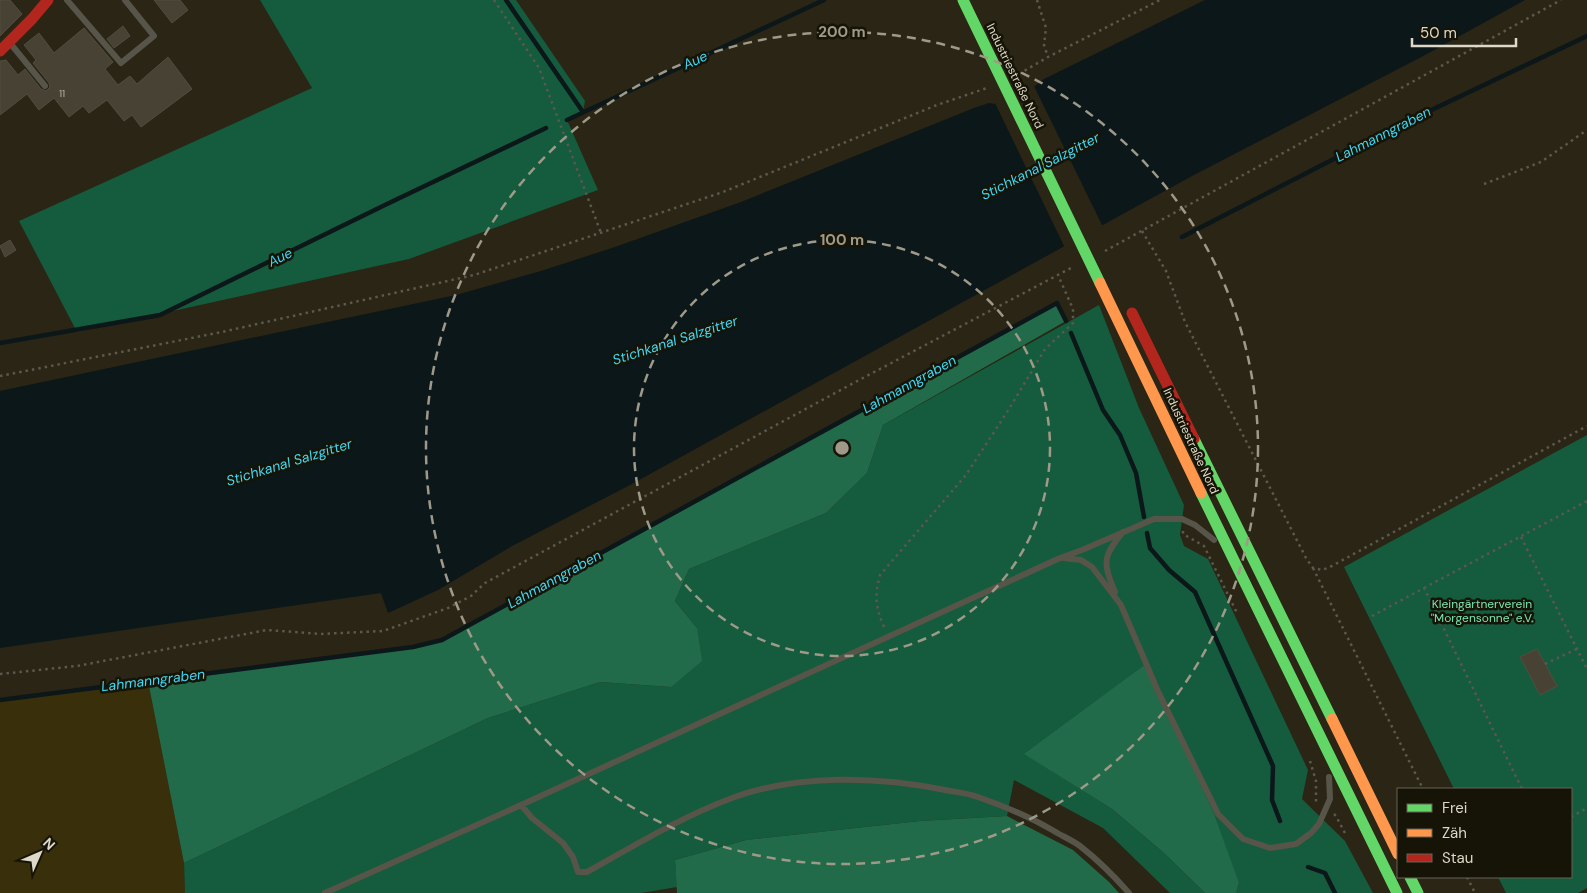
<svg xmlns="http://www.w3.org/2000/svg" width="1587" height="893" font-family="'DM Sans',sans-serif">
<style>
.built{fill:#392f0b}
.green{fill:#155b3d}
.forest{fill:#226b4a}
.water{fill:#0c1719}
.pier{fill:#2a2514}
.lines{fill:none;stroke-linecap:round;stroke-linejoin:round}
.stream{stroke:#0c1719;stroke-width:4.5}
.building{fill:#484234;stroke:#534d41}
.path{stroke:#5b584e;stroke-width:2.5;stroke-dasharray:2.5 4;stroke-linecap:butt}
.lane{stroke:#575449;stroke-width:6}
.fast{stroke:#63d668;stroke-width:11}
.slow{stroke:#ff974d;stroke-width:11}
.jam{stroke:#b3261e;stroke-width:11}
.ring{fill:none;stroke:#9e9988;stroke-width:2.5;stroke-dasharray:9 6}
.labels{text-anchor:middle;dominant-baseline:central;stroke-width:5;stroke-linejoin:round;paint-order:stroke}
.number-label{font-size:10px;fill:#b8b2a2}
.street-label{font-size:12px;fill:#ddd8c7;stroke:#161307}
.park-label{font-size:12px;fill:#78e7b3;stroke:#161307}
.water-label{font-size:14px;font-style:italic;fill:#40d8f3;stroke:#161307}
.centre{fill:#9e9988;stroke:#161307;stroke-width:2.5}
.ring-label{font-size:15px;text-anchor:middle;font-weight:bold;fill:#9e9988;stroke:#161307;stroke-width:5;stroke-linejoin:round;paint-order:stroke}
</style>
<rect width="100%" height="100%" fill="#2a2514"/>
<path class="built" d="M148,681L184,863L185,893H0V700Z"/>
<path class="green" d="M260,0H516L585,101L583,112L567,120L598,190L409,259L77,332L19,221L312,88Z
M1099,305L1139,408L1184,505L1180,535L1184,546L1208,559L1308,770L1302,799L1345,841L1373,893H1236L1239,883L1025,754L1112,809L1164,853L1205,893H1170L1103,828L1014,780L1007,816L920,821L746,840L675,860L677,887L641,893H185L184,863L488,718L600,682L671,687L697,628L675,601L689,569L826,513L867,473L883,425Z
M1587,435V888L1578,893H1506L1498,877H1571V789H1454L1344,567Z"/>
<path class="forest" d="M1057,303L1066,321L883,425L867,473L826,513L689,569L675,601L697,628L702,661L671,687L600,682L488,718L184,863L148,681L413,647L442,640Z
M1146,664L1214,814L1239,883L1236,893H1205L1164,853L1112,809L1024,754Z
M1007,816L1073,850L1109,882L1119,893H677L675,860L746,840L920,821Z"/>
<path class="water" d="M1205,0H1525L1427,54L1192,176L630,485L512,546L438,590L388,613L381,593L0,648V391L456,295L541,271L615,247L741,202L974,108L989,103L995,104L1035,86L1044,79Z"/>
<path class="pier" d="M1033,84L1103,227L1065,248L994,101Z"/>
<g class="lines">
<path class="stream" d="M506,0L583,112
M567,120L824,0
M1182,237L1402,124L1587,36
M1071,333L1103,410L1120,435L1136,473L1144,517
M0,343L160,315L387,204L546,128
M1147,533L1150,548L1169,570L1195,592L1273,766L1272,800L1280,821
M0,700L413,647L442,640L1057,303L1066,321
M1308,867L1325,873L1335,893"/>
</g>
<path class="building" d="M0,0H10L22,14L0,36Z
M154,0H180L188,10L172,23Z
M123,26L130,36L114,48L107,39Z
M84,28L113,62L105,69L118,85L130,76L137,84L168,57L192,89L141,127L132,115L124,121L107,100L89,113L83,106L69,117L54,98L39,110L27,94L0,115V61L6,60L18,75L25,69L41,89L46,91L50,87L49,83L33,63L36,60L24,45L39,33L54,53Z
M10,240L16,250L5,257L0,246Z
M1537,649L1557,686L1540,695L1520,657Z"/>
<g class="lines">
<path class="path" d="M494,0L539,68L601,233
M1037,0L1046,28L1044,45L1048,57
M1019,74L1048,57L1160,0
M1484,184L1541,162L1587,130
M1142,231L1166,271L1185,322L1306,558L1313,568L1322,570L1330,567L1587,426
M1105,251L1561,0
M0,376L222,332L474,275L723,192L937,105L987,88
M1183,531V534L1204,546L1237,613
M1521,537L1587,669
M1313,568L1423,789
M1424,588L1587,501
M1372,616L1424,588L1522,789
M884,627C876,608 874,596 880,575L966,475L1009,409L1045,349L1073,323V309L1058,275
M1545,664L1577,649
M0,674L77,666L267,630L321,634L383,631L448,608L471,596L485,583L861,379L1073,267
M1310,761L1316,781V805
M1334,814L1336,816L1346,835
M1571,817L1587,808
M1467,877L1475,893"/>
<path class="lane" d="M67,0L121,63L154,36L125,0
M10,43L45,86
M1063,558L1081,560L1092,567L1121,605L1157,689L1218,814L1243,839L1270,848L1296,844L1311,833L1319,824L1330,799L1329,777
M1115,592C1103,563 1102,557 1123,532
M521,805L532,818L563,843L573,857L578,872H587C634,846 681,817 732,798C797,774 877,776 945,790C955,792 967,793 978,797C1004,806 1030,817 1054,831C1062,836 1072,840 1080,846C1098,860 1114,876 1129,893
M325,893L521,805L1060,558L1082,550L1154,519H1182L1195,525L1214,540"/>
<path class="fast" d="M963,0L1100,283
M1194,439L1332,719
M1201,493L1397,893
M1410,877L1418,893"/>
<path class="slow" d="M1100,283L1201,493
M1332,719L1398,854"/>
<path class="jam" d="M0,51L32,19L48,0
M1132,313L1194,439"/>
</g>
<g class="ring">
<circle cx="842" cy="448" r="208"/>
<circle cx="842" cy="448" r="416"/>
</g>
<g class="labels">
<g class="number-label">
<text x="62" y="93">11</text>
</g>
<g class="street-label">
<text transform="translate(1015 76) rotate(64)">Industriestraße Nord</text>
<text transform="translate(1191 441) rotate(65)">Industriestraße Nord</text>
</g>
<g class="park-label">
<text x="1482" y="604">Kleingärtnerverein<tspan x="1482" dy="14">"Morgensonne" e.V.</tspan></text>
</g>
<g class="water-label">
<text transform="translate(695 60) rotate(-25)">Aue</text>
<text transform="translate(1383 134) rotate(-27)">Lahmanngraben</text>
<text transform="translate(1040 166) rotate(-27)">Stichkanal Salzgitter</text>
<text transform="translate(280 257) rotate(-26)">Aue</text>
<text transform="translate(675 340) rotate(-18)">Stichkanal Salzgitter</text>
<text transform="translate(909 384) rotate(-29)">Lahmanngraben</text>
<text transform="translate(289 462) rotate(-17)">Stichkanal Salzgitter</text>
<text transform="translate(554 579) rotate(-29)">Lahmanngraben</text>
<text transform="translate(153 680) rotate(-7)">Lahmanngraben</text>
</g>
</g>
<circle cx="842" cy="448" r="8" class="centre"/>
<g class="ring-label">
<text x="842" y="37">200 m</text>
<text x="842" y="245">100 m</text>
</g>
<rect x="1397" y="788" width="175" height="90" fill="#161307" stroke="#666254"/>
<rect x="1407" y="804" width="25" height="8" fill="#63d668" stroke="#666254"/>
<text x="1442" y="813" font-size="15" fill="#ddd8c7">Frei</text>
<rect x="1407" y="829" width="25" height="8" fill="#ff974d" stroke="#666254"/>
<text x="1442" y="838" font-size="15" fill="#ddd8c7">Zäh</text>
<rect x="1407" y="854" width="25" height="8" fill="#b3261e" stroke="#666254"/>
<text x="1442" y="863" font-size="15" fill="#ddd8c7">Stau</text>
<g transform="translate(40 853) rotate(45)" stroke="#161307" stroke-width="4" paint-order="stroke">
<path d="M0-4L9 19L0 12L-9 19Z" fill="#ddd8c7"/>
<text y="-8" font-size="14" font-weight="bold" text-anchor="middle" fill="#ddd8c7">N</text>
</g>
<path d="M1412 38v8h104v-8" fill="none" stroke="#ddd8c7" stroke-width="2.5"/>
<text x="1420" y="38" font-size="15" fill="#ddd8c7" stroke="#161307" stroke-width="4" paint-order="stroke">50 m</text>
</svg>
